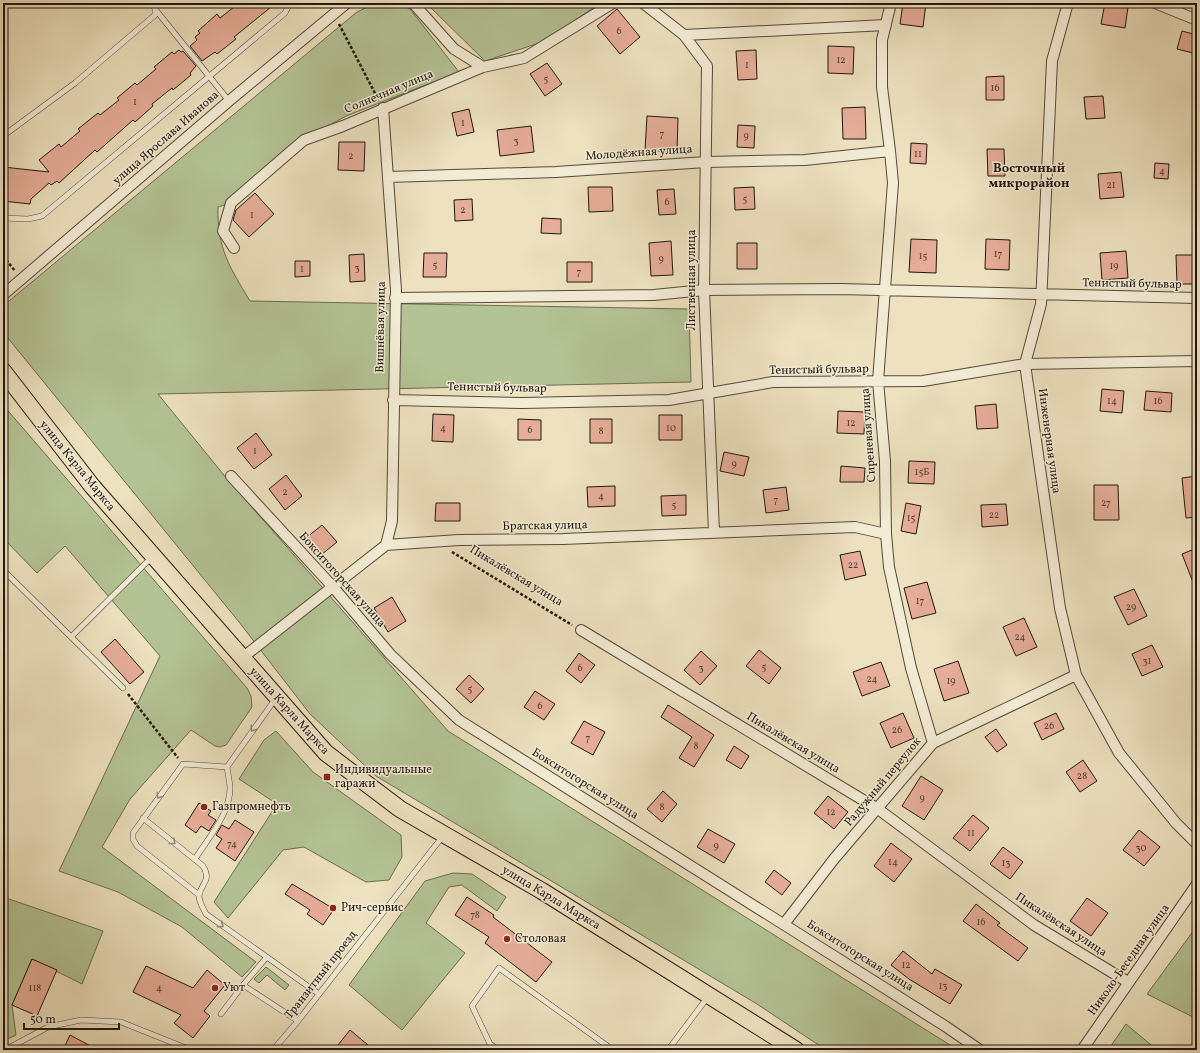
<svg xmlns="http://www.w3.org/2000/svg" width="1200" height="1053" font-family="Vollkorn,serif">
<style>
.green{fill:#b4c395;stroke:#6a6c52}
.building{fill:#e6ad98;stroke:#20160f}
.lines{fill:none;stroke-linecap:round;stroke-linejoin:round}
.lane-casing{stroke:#53493b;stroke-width:6}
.street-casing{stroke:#53493b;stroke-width:12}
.primary-casing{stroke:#20160f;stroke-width:18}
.path{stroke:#20160f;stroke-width:2.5;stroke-dasharray:3 2;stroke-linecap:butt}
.lane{stroke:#f3ecd5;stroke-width:5}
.street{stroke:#f3ecd5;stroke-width:10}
.primary{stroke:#ede1bf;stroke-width:16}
.oneway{stroke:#948c7c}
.poi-dot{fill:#8f2418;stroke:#f3ecd5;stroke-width:1.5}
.labels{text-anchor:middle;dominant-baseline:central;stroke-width:3;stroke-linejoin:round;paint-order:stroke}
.number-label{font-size:10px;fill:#523c31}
.street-label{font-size:12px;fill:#20160f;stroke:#f3ecd5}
.poi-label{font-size:12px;fill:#20160f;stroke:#f3ecd5;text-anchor:start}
.neighbourhood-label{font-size:13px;font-weight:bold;fill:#20160f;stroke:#f3ecd5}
</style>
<rect width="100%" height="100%" fill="#ede1bf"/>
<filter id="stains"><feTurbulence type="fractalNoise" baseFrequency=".005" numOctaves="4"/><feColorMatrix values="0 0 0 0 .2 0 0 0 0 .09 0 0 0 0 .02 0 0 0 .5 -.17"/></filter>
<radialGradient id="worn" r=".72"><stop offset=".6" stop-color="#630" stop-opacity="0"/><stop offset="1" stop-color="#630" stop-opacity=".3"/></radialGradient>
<path class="green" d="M383,3H397L410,9L459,72L346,116L294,145L231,203L218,207C217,248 229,266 250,301L689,309L691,382L158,394L223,474L448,731L958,1050H826L757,1004L376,776L310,714L239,622L3,332V306L357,12L374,4Z
M426,3H601L542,42L485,61Z
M3,405L247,688L251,696L252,707L226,745L220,747L215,746L191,730L130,799L102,847L256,962L242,977L182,927L118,892L59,871L160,656L65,546L37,573L3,538Z
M276,731L313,772L401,835L402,857L389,880L366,882L304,847L283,850L228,918L214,902L277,804L239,779L264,740Z
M453,873L472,874L506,897L497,911L462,885L449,887L426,923L465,953L402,1030L349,985L425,881Z
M3,897L103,931L82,984L32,959L12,1005L16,1035L3,1041Z
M1197,926V1019L1147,994Z
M266,967L289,985L285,990L267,975L259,983L254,979Z
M1126,1024L1157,1050H1108Z"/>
<path class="building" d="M239,3H276L234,37L236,39L217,54L215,52L202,61L190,46L197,40L195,37L200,33L198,31L217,14L220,18Z
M903,3H926L923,27L900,24Z
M1105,3L1128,7L1125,28L1101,24Z
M617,9L640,37L620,54L597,26Z
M1182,31L1197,35V54L1177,49Z
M828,46L854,47L853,74L828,73Z
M179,50L181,52L183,51L196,66L190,73L191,75L173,90L172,88L152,104L153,106L135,122L133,120L97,152L95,150L59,183L57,181L51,185L49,183L31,199L30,204L3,201V167L49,172L39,160L59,144L61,147L80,131L78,129L98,113L100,115L119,100L117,98L135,83L137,85L156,69L154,67L172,52L174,54Z
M756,50L757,79L738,80L736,51Z
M547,63L562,84L545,96L530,74Z
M1004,76V100H986V77Z
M1103,96L1105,118L1086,119L1084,97Z
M865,107L866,139H843L842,108Z
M469,109L474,132L457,136L452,113Z
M647,116L678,118L677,152L645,150Z
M738,125L755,126L754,148L737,147Z
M531,126L534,152L500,156L497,130Z
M339,142H365L364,171L338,170Z
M911,143L927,144L926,164L910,163Z
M987,149H1004L1005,176H988Z
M1155,163L1169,164L1168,179L1154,178Z
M1121,172L1124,197L1100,199L1098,174Z
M588,187H612L613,211L589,212Z
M754,187L755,209L735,210L734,188Z
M674,189L676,214L659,215L657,190Z
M255,193L274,214L249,237L233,220L236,210Z
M472,199L473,220L455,221L454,200Z
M542,218L561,219V234L541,233Z
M911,239L937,240L936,273L909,272Z
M986,239L1010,240L1009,270L985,269Z
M671,241L673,275L651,276L649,243Z
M737,243H757V269H737Z
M1126,251L1128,278L1102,280L1100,253Z
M424,253H447L446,277H423Z
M364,254L365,281L350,282L349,255Z
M1176,255H1196V284H1177Z
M295,261H310V276L295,277Z
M567,262H592V282H567Z
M1102,389L1124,391L1122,413L1100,411Z
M1146,391L1172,393L1171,412L1144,410Z
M996,404L998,428L977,429L975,406Z
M838,411L865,412L864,434L837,433Z
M433,414L454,415L453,442L432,441Z
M659,415H682V440H659Z
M518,419L541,420V440H518Z
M590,419H612V443H590Z
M256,433L272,455L254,469L237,448Z
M724,452L749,457L744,476L720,471Z
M909,461L935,462L934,484L908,483Z
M841,466L865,468L864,482H840Z
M286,475L302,496L285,510L269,489Z
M1197,476V517L1186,518L1182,478Z
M1094,485H1118L1119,520H1094Z
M615,486V506L588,507L587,487Z
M786,487L789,510L766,513L763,490Z
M686,495V515L662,516L661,496Z
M436,503H460V521H435Z
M906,503L921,506L916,534L901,531Z
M1006,504L1008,525L982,527L981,505Z
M322,525L337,542L321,555L306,538Z
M1197,548V590H1196L1182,554Z
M860,551L866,575L845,580L840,555Z
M927,582L936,613L912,619L904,588Z
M1134,589L1147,616L1128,625L1114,597Z
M392,597L406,621L388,632L374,608Z
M1024,618L1037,647L1016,656L1003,627Z
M115,639L144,672L130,684L101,652Z
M1152,645L1163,667L1142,676L1132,654Z
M759,650L781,668L769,684L746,666Z
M701,651L717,666L700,685L684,670Z
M579,653L595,665L581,683L566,671Z
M958,661L969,693L944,701L934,669Z
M881,662L890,686L862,696L853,672Z
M469,675L484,689L471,703L456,689Z
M535,691L555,704L544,720L524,707Z
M668,705L714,735L694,767L679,758L692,737L661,717Z
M903,713L914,738L891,748L880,723Z
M1056,713L1064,729L1042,740L1034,723Z
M584,721L605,732L593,755L571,743Z
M996,729L1007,745L997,752L985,737Z
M734,746L749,756L741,769L726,760Z
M1083,760L1097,781L1080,792L1066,772Z
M921,776L943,790L924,820L902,806Z
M663,791L677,804L662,822L647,809Z
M828,796L848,812L834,829L814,813Z
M199,803L211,811L208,815L216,820L209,831L201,826L196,833L185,825Z
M973,815L989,828L970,851L953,838Z
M235,820L254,832L235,861L216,848L222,839L216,835L222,825L229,829Z
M708,829L735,844L724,863L697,847Z
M1139,830L1160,847L1144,866L1123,850Z
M891,843L912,859L894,882L874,866Z
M1003,847L1023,862L1010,879L990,864Z
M774,870L791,883L782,895L765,882Z
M292,884L334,909L323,925L307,914L310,910L285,894Z
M467,897L494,915L493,917L552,962L536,982L485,943L489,937L455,915Z
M1087,898L1108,913L1091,936L1070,921Z
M976,904L1000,923L997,925L1028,948L1018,961L963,921Z
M903,951L932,974L935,969L962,985L950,1004L909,979L891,965Z
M32,959L57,970L37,1016L12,1005Z
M146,966L193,988L207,970L225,985L204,1011L210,1016L193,1038L174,1023L181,1015L133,992Z
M350,1030L374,1050H334Z
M70,1035L98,1050H63Z"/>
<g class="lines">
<g class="lane-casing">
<path id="lane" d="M155,9L229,101
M3,136L75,83L155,15V9L152,3
M3,218L28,219L42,216L285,13L290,3
M3,570L123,688
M71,637L152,557
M143,818L203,866C212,882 201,882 199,896C199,902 203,908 206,914L319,994
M195,859C208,838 231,813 230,786C229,780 228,773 227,767
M199,895L137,846L133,839V833L183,764L227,767L276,698
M243,985L266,958
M221,1014L243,985L298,1021
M5,1050L48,1027L81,1020L121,1022L191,1050
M273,1050L298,1021L443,836
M498,1050L490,1044L472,1006L499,968L613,1050
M668,1050L707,998"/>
</g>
<g class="street-casing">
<path id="street" d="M413,3L454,49L483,67
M643,3L684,35L886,25
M891,3L882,40V87L890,151L893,183L878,381L885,461L886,534L889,567L911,668L933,743
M1068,3L1052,61L1041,304L1025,364L1060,608L1076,675L1119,753L1176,823L1197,844
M1155,3L1197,20
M684,35L707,66L704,290L714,532
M383,108L396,290L392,521L386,545
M388,177L556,172L706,162L805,160L890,151
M234,248L223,231L231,203L304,140L343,126L483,67L524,58L613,3
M3,295L229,101L347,3
M395,298L654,295L704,290L840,289L1197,298
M393,400L522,403L669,400L773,382L923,381L1025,364L1197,361
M231,476L333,587L390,654L459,720L945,1026L980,1050
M581,630L878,809L1034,925L1128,982
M242,658L386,545L459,540L563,539L855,527L886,534
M784,924L834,859L933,743L1076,675
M1082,1050L1197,884"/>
</g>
<g class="primary-casing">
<path id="primary" d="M3,371L92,486L326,753L400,809L542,891L796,1050"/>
</g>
<path class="path" d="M339,24L378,99
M3,256L15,271
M452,552L572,625
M128,694L178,758"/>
<use href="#lane" class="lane"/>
<use href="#street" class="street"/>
<use href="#primary" class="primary"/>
</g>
<defs><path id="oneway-chevron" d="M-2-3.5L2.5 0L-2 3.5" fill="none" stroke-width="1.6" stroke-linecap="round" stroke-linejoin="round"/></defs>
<g class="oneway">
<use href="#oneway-chevron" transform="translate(253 729) rotate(125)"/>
<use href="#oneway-chevron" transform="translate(159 796) rotate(126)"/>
<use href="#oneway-chevron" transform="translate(173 842) rotate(39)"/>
<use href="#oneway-chevron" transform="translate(221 925) rotate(36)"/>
</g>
<g class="poi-dot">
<rect x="323" y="773" width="8" height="8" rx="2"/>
<circle cx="204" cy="807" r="4"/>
<circle cx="333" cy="908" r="4"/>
<circle cx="507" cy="939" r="4"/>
<circle cx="215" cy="988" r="4"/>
</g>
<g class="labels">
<g class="number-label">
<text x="619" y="31">6</text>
<text x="841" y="60">12</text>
<text x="747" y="65">1</text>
<text x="546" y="79">5</text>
<text x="995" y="88">16</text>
<text x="135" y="102">1</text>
<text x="463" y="123">1</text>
<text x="662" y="134">7</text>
<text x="746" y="136">9</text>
<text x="516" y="141">3</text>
<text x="918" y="154">11</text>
<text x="351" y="156">2</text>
<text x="1162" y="171">4</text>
<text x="1111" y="185">21</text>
<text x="745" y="199">5</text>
<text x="667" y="202">6</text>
<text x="463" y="210">2</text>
<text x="252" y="215">1</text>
<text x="998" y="254">17</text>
<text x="923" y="256">15</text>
<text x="661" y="259">9</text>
<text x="435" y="265">5</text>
<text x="1114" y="266">19</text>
<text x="357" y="268">3</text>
<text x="302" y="269">1</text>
<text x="579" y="272">7</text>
<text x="1112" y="401">14</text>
<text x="1158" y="401">16</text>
<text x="851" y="423">12</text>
<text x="443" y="428">4</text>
<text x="671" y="428">10</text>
<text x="530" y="430">6</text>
<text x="601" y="431">8</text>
<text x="255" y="451">1</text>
<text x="734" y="464">9</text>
<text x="922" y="472">15Б</text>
<text x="285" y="492">2</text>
<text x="601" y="496">4</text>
<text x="776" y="500">7</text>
<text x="1106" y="503">27</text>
<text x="674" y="505">5</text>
<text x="994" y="515">22</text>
<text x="911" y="518">15</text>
<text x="853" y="565">22</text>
<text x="920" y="601">17</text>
<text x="1131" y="607">29</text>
<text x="1020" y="637">24</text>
<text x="1147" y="661">31</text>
<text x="764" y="667">5</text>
<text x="580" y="668">6</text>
<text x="701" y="668">3</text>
<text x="872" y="679">24</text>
<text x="951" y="681">19</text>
<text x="470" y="689">5</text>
<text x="540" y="706">6</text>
<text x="1049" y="726">26</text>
<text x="897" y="730">26</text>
<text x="588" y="738">7</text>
<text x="696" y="746">8</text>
<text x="1082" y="776">28</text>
<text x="922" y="798">9</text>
<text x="662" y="807">8</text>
<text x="831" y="812">12</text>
<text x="971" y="833">11</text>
<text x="232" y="844">74</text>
<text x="716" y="846">9</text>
<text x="1141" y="848">30</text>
<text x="893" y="862">14</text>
<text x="1006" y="863">13</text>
<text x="475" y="915">78</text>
<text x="981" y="922">16</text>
<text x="906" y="965">12</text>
<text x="943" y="986">13</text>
<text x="35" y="988">118</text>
<text x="159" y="988">4</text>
</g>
<g class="street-label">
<text transform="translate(389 92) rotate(-23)">Солнечная улица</text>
<text transform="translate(166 138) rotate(-41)">улица Ярослава Иванова</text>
<text transform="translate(639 153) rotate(-4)">Молодёжная улица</text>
<text transform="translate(692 280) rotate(-90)">Лиственная улица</text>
<text transform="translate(1132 284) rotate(1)">Тенистый бульвар</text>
<text transform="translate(381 327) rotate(-89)">Вишнёвая улица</text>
<text transform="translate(819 370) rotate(-1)">Тенистый бульвар</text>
<text transform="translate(497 388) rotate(1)">Тенистый бульвар</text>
<text transform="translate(869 435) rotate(-94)">Сиреневая улица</text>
<text transform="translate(1049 441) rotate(82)">Инженерная улица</text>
<text transform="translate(77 466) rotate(51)">улица Карла Маркса</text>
<text transform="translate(545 526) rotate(-1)">Братская улица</text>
<text transform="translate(516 576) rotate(31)">Пикалёвская улица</text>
<text transform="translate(342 580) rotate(48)">Бокситогорская улица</text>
<text transform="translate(289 711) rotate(48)">улица Карла Маркса</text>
<text transform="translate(793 743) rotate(31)">Пикалёвская улица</text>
<text transform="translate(883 782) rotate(-50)">Радужный переулок</text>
<text transform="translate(585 784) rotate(32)">Бокситогорская улица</text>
<text transform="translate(551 898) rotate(31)">улица Карла Маркса</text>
<text transform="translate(1061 925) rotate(33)">Пикалёвская улица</text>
<text transform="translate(860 956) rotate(32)">Бокситогорская улица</text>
<text transform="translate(1129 960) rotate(-55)">Николо-Беседная улица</text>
<text transform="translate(321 975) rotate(-52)">Транзитный проезд</text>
</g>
<g class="poi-label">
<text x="335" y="770">Индивидуальные<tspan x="335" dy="14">гаражи</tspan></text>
<text x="212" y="807">Газпромнефть</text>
<text x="341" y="908">Рич-сервис</text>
<text x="515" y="939">Столовая</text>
<text x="223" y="988">Уют</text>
</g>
<g class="neighbourhood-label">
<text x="1029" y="169">Восточный<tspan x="1029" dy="15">микрорайон</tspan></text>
</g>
</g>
<rect width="1200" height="1053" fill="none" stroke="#ede1bf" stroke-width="16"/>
<rect x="4" y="4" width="1192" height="1045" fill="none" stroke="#20160f" stroke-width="2"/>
<rect x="8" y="8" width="1184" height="1037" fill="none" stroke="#20160f"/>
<path d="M24 1023v6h95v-6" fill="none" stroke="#20160f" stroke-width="2"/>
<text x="30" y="1023" font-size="12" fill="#20160f" stroke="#f3ecd5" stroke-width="3" paint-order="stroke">50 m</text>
<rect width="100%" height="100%" filter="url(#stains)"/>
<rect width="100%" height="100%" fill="url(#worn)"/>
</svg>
